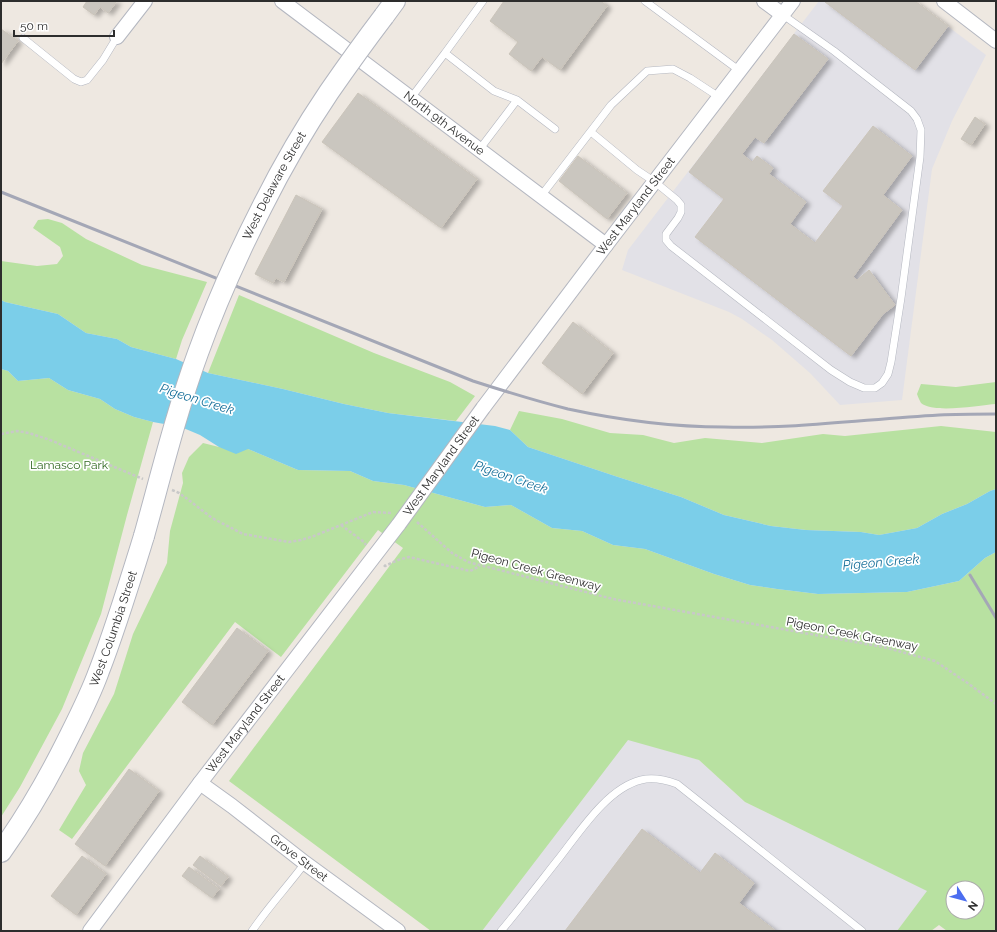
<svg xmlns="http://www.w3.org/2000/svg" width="997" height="932" font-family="Raleway,sans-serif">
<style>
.industrial{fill:#e2e1e7}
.green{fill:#b8e1a1;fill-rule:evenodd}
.water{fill:#7bcee9}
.building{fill:#cac6bf;stroke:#cac4ba;filter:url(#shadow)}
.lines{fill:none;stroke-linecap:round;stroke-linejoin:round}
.service-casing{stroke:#b4b7c0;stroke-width:8}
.minor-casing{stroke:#b4b7c0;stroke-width:16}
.secondary-casing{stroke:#b4b7c0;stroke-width:22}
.path{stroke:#c8c8c8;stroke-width:2.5;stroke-dasharray:3 2;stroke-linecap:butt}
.service{stroke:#fff;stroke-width:7}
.minor{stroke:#fff;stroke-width:14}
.secondary{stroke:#fff;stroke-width:20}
.rail{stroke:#a4a7b6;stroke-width:3}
.minor-bridge-casing{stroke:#b4b7c0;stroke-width:16;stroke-linecap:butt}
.secondary-bridge-casing{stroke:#b4b7c0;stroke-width:22;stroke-linecap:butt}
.minor-bridge{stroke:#fff;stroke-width:14}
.secondary-bridge{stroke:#fff;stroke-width:20}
.labels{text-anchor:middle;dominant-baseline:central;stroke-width:3.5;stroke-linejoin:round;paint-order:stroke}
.street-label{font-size:12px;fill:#2d2d2d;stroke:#fff}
.park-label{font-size:12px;fill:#306820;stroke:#fff}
.water-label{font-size:13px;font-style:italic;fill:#166f99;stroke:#fff}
</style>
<defs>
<filter id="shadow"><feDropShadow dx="4.5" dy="2.5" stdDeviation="2" flood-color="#0004"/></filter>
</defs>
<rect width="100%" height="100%" fill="#eee8e1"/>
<path class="industrial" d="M819,1H914L986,55L952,121L932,169L902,400L840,405L810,373L772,340L742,319L729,312L622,270L628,250Z
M628,739L699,760L745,802L928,891L897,931H482Z"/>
<path class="green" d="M48,219L62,223L86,239L142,265L207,282L182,340L176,359L131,347L117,339L86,333L58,314L5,302L1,300V261L37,266L57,264L63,256L60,247L33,228L38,220Z
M239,295L374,353L450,382L475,396L456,421L388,413L344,404L283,389L208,373Z
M1,369L8,371L18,381L49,378L68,390L100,399L115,409L134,417L153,422L127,515L101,614L62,709L20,787L1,817Z
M996,382V404C980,405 934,414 921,403C920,401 918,397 917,394L921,384L956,387Z
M519,411L562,419L610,433L643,435L674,443L705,438L762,443L823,434L845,436L941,426L996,432V489L990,491L967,504L942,514L917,528L879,535L861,532L806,530L771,526L724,515L681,497L618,477L528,447L510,430Z
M203,443L219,447L248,449L298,470L350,471L373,481L404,485L485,507L511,505L552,528L582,531L613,545L645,549L714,574L750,585L777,589L818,594L907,592L959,581L985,558L996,552V931H947L939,925L931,931H897L927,891L745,802L699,760L628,740L482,931H431L229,781L403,548L378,530L281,657L235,622L72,839L59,830L86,785L79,771L83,753L114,694L133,634L167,563L170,531L183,483L182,473L189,457ZM953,888H977V912H953Z"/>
<path class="water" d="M1,300L5,302L58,314L86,333L117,339L131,347L176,359L208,373L283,389L344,404L388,413L495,426L510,430L528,447L618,477L681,497L724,515L771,526L806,530L861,532L879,535L917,528L942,514L967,504L990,491L996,489V552L985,558L959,581L907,592L818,594L777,589L750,585L714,574L645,549L613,545L582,531L552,528L511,505L485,507L404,485L373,481L350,471L298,470L248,449L236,454L219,447L200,435L181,427L153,422L134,417L115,409L100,399L68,390L49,378L18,381L8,371L1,369Z"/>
<path class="building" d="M87,1H117L108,13L100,7L94,15L83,7Z
M504,1H601L607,6L560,70L542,57L531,71L509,54L518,42L490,21Z
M826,1H915L948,26L915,70L825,2Z
M1,29L18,41L1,64Z
M794,34L828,59L764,143L755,137L742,154L752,162L757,156L773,168L769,174L806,202L790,224L815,243L843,206L823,191L873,126L912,156L883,195L902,210L853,277L857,280L869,270L895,305L883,314L851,356L695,237L724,199L689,172Z
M358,93L477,179L441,228L322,142Z
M975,117L985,124L971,145L961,139Z
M578,156L627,193L607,219L559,181Z
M296,195L322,209L284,282L276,278L273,283L255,274Z
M573,322L613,353L582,394L542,363Z
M237,628L268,651L212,725L182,702Z
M129,769L159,791L105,866L75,844Z
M642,829L700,873L715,853L754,883L739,903L776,931H565Z
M82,856L106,874L76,915L51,896Z
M200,856L228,877L221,886L193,865Z
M189,867L219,889L212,898L182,876Z"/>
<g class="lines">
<g class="service-casing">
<path id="service" d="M645,1L740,71
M23,38L74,79L81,82L87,80L103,60L117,37
M445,53L483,1
M411,98L445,53L494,91L517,100
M591,132L637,170L655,182L677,200L681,205V212L678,218L666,234V240L671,246L831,370L850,382L864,388H875L882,383L888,374L891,362L901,298L920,157L921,130L917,119L911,111L834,51L783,15
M479,150L517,100L555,129
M541,196L611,105L647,71L673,69L690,78L719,97
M252,931C268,907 288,886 305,863
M501,931C521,907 541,881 560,857C581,830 608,788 641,780C653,777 666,780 677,784L862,931"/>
</g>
<g class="minor-casing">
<g id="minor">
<path id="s1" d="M282,1L606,245"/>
<path d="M764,1L783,15"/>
<path d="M944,1L996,41"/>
<path d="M117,37L145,1"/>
<path id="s2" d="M483,408L606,245L793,1"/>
<path id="s3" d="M200,783L232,806L305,863L398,931"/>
<path id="s4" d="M90,931L200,783L399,524"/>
</g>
</g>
<g class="secondary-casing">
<g id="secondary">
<path d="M384,16L395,1"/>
<path id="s5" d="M1,852C26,817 47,781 66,743C78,719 90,696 99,671C116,627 130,581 144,536"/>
</g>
</g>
<path class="path" d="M1,434L17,431L29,433L50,440L143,479
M172,490L179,493L190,501L212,518L243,534L289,542L301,540L314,536L373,512L392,513
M417,522L452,553L468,562L613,599L883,647L935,661L969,684L996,704
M341,525L364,542L366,545
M384,565L385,566L398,560L409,557L470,571L480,566"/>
<use href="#service" class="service"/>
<use href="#minor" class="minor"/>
<use href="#secondary" class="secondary"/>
<path class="rail" d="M1,192L473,381C504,391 536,401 568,409C619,420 672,427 724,427C796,429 867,419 939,415C958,414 977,414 996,414
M970,575L996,618"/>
<g class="minor-bridge-casing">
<g id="minor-bridge">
<path id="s6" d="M399,524L483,408"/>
</g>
</g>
<g class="secondary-bridge-casing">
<g id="secondary-bridge">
<path id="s7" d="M144,536C161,475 176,413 198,353C216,303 238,254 262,207C282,167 304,129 329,92C347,66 365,41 384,16"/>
</g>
</g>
<use href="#minor-bridge" class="minor-bridge"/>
<use href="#secondary-bridge" class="secondary-bridge"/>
</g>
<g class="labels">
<g class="street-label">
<text stroke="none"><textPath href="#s1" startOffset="203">North 9th Avenue</textPath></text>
<text stroke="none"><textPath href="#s7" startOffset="375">West Delaware Street</textPath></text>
<text stroke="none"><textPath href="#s2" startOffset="253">West Maryland Street</textPath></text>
<text stroke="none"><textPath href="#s6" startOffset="72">West Maryland Street</textPath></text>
<text transform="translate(536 570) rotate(15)">Pigeon Creek Greenway</text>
<text stroke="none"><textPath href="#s5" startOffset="251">West Columbia Street</textPath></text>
<text transform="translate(852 634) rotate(11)">Pigeon Creek Greenway</text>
<text stroke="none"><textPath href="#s4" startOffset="259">West Maryland Street</textPath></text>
<text stroke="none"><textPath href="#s3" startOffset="124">Grove Street</textPath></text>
</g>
<g class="park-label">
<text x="69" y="465">Lamasco Park</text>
</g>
<g class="water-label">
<text transform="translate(197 399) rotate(17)">Pigeon Creek</text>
<text transform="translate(511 477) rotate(19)">Pigeon Creek</text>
<text transform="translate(881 562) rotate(-5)">Pigeon Creek</text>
</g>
</g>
<rect width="997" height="932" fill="none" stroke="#2d2d2d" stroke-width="4"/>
<g transform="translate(965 900) rotate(126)"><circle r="19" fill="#ffffff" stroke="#ababab"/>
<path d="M0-3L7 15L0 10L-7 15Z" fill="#4c6ef0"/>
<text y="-6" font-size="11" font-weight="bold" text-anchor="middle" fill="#2d2d2d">N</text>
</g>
<path d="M14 30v6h100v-6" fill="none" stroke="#2d2d2d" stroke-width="2"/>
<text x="20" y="30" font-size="12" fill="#2d2d2d" stroke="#ffffff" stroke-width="3" paint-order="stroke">50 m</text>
</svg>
